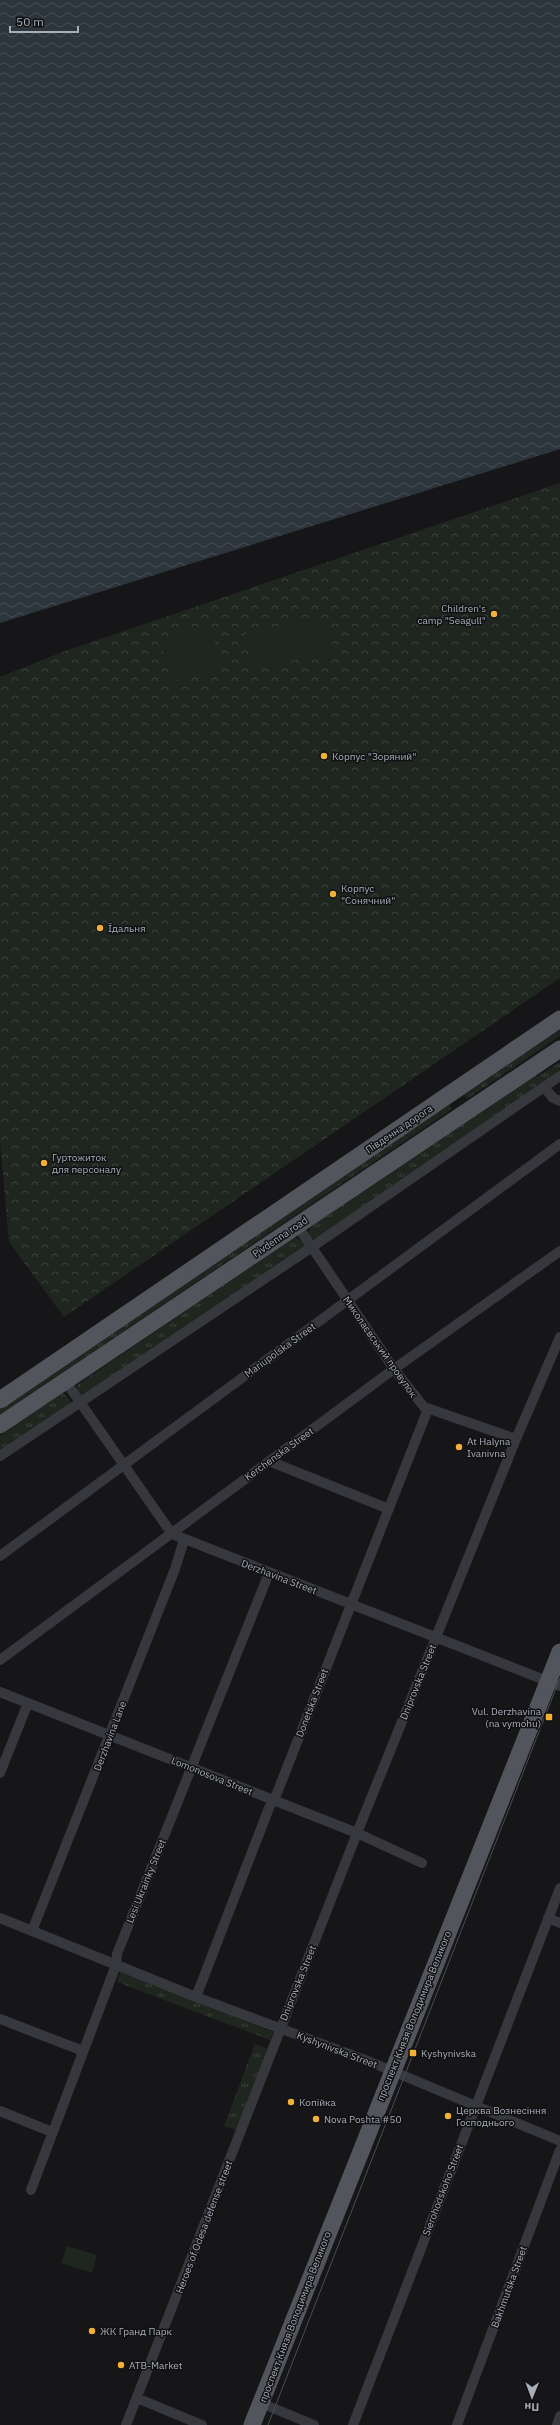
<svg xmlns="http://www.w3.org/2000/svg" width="560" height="2425" font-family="'IBM Plex Sans',sans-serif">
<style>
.grass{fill:url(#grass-tufts)}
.forest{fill:url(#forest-crowns)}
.garden{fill:#1e261f}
.water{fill:url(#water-waves)}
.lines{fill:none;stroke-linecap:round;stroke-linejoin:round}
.minor{stroke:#37383d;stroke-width:10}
.primary{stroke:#53555c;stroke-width:17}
.tram{stroke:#4a4c52;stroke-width:1}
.poi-dot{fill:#f2b134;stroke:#111113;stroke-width:1.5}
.labels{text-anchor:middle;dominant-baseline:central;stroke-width:3;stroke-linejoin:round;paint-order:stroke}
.poi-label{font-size:10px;fill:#a8adb8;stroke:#111113;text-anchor:start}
.street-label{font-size:10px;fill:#a8adb8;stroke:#111113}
</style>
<defs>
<pattern id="grass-tufts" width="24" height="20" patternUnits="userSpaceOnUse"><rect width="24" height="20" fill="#1e261f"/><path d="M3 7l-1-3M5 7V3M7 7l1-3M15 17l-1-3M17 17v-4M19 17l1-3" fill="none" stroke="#3c433d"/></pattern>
<pattern id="forest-crowns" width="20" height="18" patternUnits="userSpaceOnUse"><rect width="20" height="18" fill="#1e261f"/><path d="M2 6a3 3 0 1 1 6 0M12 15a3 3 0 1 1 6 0" fill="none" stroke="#3c433d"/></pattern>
<pattern id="water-waves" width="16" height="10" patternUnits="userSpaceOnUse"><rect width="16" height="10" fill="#2c353c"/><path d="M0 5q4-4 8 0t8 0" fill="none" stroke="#485056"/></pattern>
</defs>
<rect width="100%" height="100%" fill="#161618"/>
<path class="grass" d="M560,1030V1036L467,1099L464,1095Z
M560,1062V1072L318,1240L311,1238L308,1234L310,1227L532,1076H538Z
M449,1105L452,1109L0,1415V1408Z
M294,1237L304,1241L305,1247L82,1396L77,1391V1385Z
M63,1393L70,1400V1404L0,1451V1436Z
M120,1972L273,2032L270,2040L117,1982Z
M255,2044L267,2049L236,2130L224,2126Z"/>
<path class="forest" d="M560,483V978L64,1317L9,1242L0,1140V677L65,651Z"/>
<path class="garden" d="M328,618L334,654L252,667L246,631Z
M210,626L222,667L171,681L160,640Z
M67,2246L97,2255L92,2273L61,2263Z"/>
<path class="water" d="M0,0H560V449L0,623Z"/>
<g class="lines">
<path class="minor" d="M544,1087L553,1098L560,1101
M297,1225L394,1369L424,1407L516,1439
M66,1382L172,1534L560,1686
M0,1456L312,1247L560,1076
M269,1461L389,1509
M0,1556L560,1144
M0,1660L394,1369L560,1251
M0,1692L357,1833L422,1863
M0,1773L28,1703
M0,1918L196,1997L373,2063L560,2141
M548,1918L560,1923
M32,1931L175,1569L184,1540
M196,1997L269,1808L277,1793L428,1409
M0,2019L78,2049L82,2053
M0,2111L52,2132
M31,2190L116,1965L117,1954L269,1573
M137,2398L202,2425
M261,2403L314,2425
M126,2425L357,1833L516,1439L560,1337
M353,2425L560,1888
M457,2425L560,2150
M557,2425L560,2416"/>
<path class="primary" d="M0,1400L560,1019
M0,1425L560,1049
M252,2425L560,1652"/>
<path class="tram" d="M268,2425L560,1678"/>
</g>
<g class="poi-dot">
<circle cx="494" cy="614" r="4"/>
<circle cx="324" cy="756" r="4"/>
<circle cx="333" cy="894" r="4"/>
<circle cx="100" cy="928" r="4"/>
<circle cx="44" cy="1163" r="4"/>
<circle cx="459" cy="1447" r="4"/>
<rect x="545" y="1713" width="8" height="8" rx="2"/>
<rect x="409" y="2049" width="8" height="8" rx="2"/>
<circle cx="291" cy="2102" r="4"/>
<circle cx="448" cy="2116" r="4"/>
<circle cx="316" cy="2119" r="4"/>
<circle cx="92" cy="2331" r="4"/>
<circle cx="121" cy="2365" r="4"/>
</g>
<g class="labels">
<g class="poi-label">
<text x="486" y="608" text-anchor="end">Children's<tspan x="486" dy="12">camp "Seagull"</tspan></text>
<text x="332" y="756">Корпус "Зоряний"</text>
<text x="341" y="888">Корпус<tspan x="341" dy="12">"Сонячний"</tspan></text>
<text x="108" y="928">Їдальня</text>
<text x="52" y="1157">Гуртожиток<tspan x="52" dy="12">для персоналу</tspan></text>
<text x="467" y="1441">At Halyna<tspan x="467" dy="12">Ivanivna</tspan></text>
<text x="541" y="1711" text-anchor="end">Vul. Derzhavina<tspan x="541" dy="12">(na vymohu)</tspan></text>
<text x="421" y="2053">Kyshynivska</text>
<text x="299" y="2102">Копійка</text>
<text x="456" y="2110">Церква Вознесіння<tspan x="456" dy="12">Господнього</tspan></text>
<text x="324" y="2119">Nova Poshta #50</text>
<text x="100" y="2331">ЖК Гранд Парк</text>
<text x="129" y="2365">ATB-Market</text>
</g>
<g class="street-label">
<text transform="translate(399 1129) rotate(-34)">Південна дорога</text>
<text transform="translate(280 1237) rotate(-34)">Pivdenna road</text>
<text transform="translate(380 1347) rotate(55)">Миколаєвський провулок</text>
<text transform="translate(280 1350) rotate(-36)">Mariupolska Street</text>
<text transform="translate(279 1454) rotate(-36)">Kerchenska Street</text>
<text transform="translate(279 1577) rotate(21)">Derzhavina Street</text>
<text transform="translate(418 1682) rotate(-68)">Dniprovska Street</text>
<text transform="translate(312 1703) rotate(-69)">Donetska Street</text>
<text transform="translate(110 1736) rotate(-69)">Derzhavina Lane</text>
<text transform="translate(212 1776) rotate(22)">Lomonosova Street</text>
<text transform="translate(146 1881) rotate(-68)">Lesi Ukrainky Street</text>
<text transform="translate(298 1983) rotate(-68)">Dniprovska Street</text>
<text transform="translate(414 2016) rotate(-68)">проспект Князя Володимира Великого</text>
<text transform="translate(337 2050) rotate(21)">Kyshynivska Street</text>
<text transform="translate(443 2190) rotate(-69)">Sierohodskoho Street</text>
<text transform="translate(204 2227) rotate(-69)">Heroes of Odesa defense street</text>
<text transform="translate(509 2287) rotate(-70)">Bakhmutska Street</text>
<text transform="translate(295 2317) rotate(-69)">проспект Князя Володимира Великого</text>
</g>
</g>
<g transform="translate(532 2397) rotate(181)" stroke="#111113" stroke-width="3" paint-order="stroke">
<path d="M0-3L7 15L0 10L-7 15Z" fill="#a8adb8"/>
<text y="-6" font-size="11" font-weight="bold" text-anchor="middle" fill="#a8adb8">Пн</text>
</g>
<path d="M10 26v6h68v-6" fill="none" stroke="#a8adb8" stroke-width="2"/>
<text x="16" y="26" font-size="12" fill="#a8adb8" stroke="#111113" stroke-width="3" paint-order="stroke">50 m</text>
</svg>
